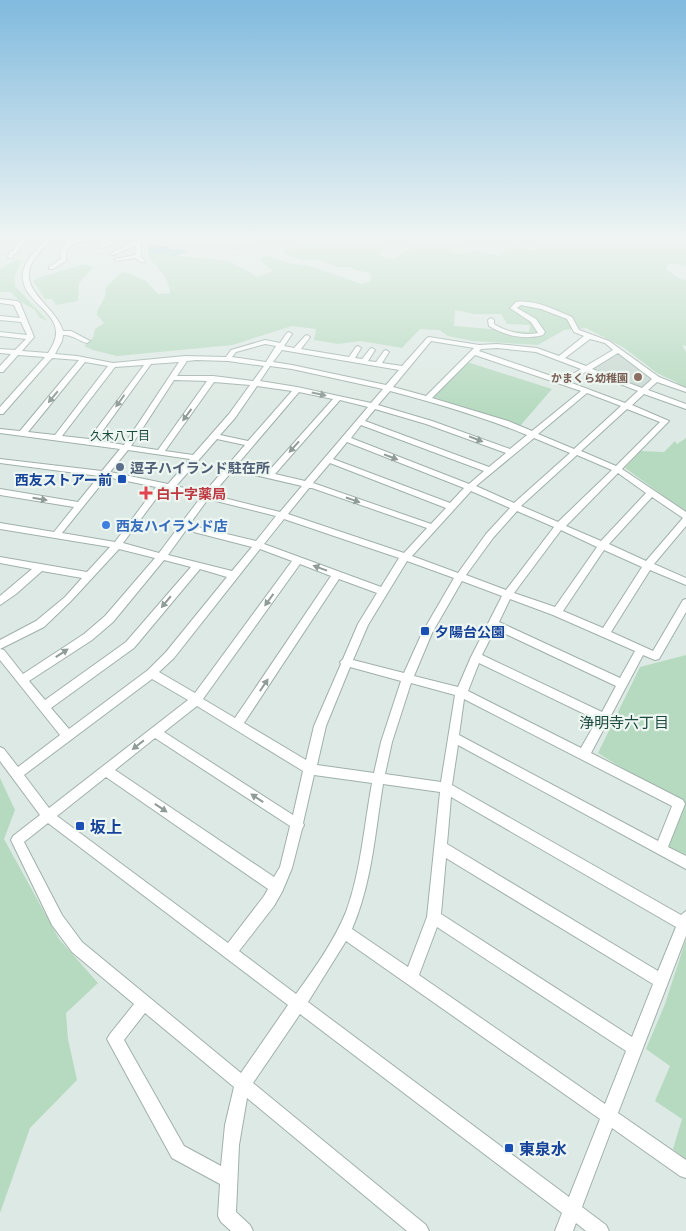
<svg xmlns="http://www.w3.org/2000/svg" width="686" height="1231" font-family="Commissioner,'Noto Sans JP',sans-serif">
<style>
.built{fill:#cbd9d3}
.green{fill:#b6dac0;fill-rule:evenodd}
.water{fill:#85c3ce}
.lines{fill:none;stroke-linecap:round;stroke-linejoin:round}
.minor-casing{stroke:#a0b0ab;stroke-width:2}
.minor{fill:#fff;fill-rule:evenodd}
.oneway{fill:#8f9c98}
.education-dot{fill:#8d6e63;stroke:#edf6f1;stroke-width:2}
.service-dot{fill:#5c6f8a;stroke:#edf6f1;stroke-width:2}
.transit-dot{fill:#1a4fb4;stroke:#edf6f1;stroke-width:2}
.health-dot{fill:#e0444e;stroke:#edf6f1;stroke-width:2}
.shop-dot{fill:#3f7fe0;stroke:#edf6f1;stroke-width:2}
.labels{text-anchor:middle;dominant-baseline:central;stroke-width:4.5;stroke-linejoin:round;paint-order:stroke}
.far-education-label{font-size:11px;font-weight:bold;fill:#785e54;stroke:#edf6f1;text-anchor:end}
.far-neighbourhood-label{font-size:12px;fill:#1c493e;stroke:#edf6f1}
.service-label{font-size:14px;font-weight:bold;fill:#4e5e75;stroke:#edf6f1;text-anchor:start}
.transit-label{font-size:14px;font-weight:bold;fill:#164399;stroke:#edf6f1;text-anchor:end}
.health-label{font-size:14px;font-weight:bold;fill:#be3a42;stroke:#edf6f1;text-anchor:start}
.shop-label{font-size:14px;font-weight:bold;fill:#366cbe;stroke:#edf6f1;text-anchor:start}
.neighbourhood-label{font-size:15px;fill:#1c493e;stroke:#edf6f1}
.near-transit-label{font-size:16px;font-weight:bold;fill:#164399;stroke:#edf6f1;text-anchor:start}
</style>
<rect width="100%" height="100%" fill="#dde9e4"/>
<path class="built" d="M617,353H620L654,380L643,389L591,369Z"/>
<path class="green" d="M141,240H305L240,250L175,247Z
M330,240H386L385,248L380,253L382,257L390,259L397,257L420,240H499L496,244L486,246L467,244L449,252L458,253L475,250L499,256C509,243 517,244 531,250L539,246L552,245V240H686V266L670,263L665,269C673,273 677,279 686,280V346L682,345L686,352V389L676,382L657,373L623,347L586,328L564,330L538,345L473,341L448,336L439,330L420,329L402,348L361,341L338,344L314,340L316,329L292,326L232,345L117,356L93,350L84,346L93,338L95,329L104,323L97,315C97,305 108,300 105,288L121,273L125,272L146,281L158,294L170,293C170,279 157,266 148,257V253L221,260L231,262L258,277L273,271L259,260L261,258L268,256L289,263L310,266L362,284L369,282L371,279L370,273L355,270L350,267H337L320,260H302L284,254V249L310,245L331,246L334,242ZM455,310L475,314H501L507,324L530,325L529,332L454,326Z
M16,259L22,261L15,275V286L48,321L40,318L35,310L19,301L11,292H0V270Z
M85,264L93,267L79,283L78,301L56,305L52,299H45L33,281L41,277Z
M467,362L552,389L520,426L433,397Z
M686,438V512L625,468L641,451L664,452L675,441L677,444Z
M686,655V858L670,849L667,845L684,807L598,753L640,667Z
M0,778L15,810L4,839L59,939L98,983L66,1013L68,1039L77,1080L30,1128L0,1213Z
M686,939V1160L673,1149L682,1119L655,1101L670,1066L646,1049L665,1004Z"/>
<path class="water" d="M150,245L168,246L171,249H182L187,252L176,256L148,253Z"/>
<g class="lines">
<g class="minor-casing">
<path id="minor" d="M22,240H29L20,247L18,252L14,254L12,258H8L9,252L14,250L16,245Z
M45,240H51C45,247 38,253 33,261C16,290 56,306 63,331H71L90,341L87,343C79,341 71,334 63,335L62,341L55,354L77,356L113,363L185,356L226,357L231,350L265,340L280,343L287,333L289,332L292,334L284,346L294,348L305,336L307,335L310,337L301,349L349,357L356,347L358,346L361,348L355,358L362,359L370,349L372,348L375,350L368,361L376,362L384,351L386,350L389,352L382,363L402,366L427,338L429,337L479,345L497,344L537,348L559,356L584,336L574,332L567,319L541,309L521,305L517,308L536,319L545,332L543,335C525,340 505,336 489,326L488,320L491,318L494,320V324C507,332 523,336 538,333L531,322L510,308L516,302C535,299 555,310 572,317L579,330L609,341L659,377L686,388V392L657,382L648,390L686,404V409L644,394L632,405L669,421L622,469L686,512V526L654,564L686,578V585L650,570L611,632L653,651L683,600L686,599V612L659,659L655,660L643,655L591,753L683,800L685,804L668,847L686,856V869L458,745L452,785L681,915L686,911V936L618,1113L686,1160V1178L680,1176L612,1128L582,1207L606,1225L609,1231H586L576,1223L573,1231H555L562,1213L300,1014L253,1083L426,1225L429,1231H407L247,1098L239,1145L236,1212L250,1225L253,1231H231L221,1222L218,1216L220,1184L172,1158L107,1039L110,1034L134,1004L72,952L52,925L11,840L13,836L40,815L0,761V747L4,749L18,767L60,735L0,660V649L4,650L23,674L84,634L105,616L155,558L119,549L71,601L44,627L0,649V640L36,621L65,597L82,578L42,571L16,594L0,605V596L32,569L0,563V557L87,572L110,547L0,529V523L54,532L74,507L0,495V489L78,502L99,476L0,463V459L102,471L120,449L0,433V429L20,431L79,360L52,358L3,414H0V407L45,357L18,355L3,372H0V366L11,354L0,353V349L15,350L26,339L0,336V332L27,335L21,322L0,320V316L20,318L14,305L0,303V299L17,301L20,303L34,337L22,351L48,353C77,312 18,307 23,272C25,260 37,249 45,240ZM590,339L605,343L613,350L586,366L565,358ZM431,341L474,348L426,396L393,387ZM265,344L276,346L266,362L232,357L236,352ZM497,348L536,352L581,369L563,380L479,351L481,349ZM282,350L399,370L386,385L292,365L273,362ZM618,353L652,379L642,388L592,369ZM475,355L581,391L532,431L508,421L432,398ZM196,360L228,361L264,366L253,381L213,376H177L187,361ZM85,362L108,366L55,435L28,432ZM179,362L124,445L96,440L151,364ZM144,365L89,439L62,436L115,367ZM270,366L292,369L383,389L371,403L297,387L260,381ZM587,371L638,391L625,403L569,382ZM174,380L207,381L158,450L131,446ZM214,382L250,385L229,414L193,455L165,451ZM257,386L292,391L248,441L220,435L235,418ZM390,391C436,403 483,417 527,435L510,449L432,421L378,405ZM299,392L333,399L267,473L236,466ZM587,393L621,406L574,449L538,434ZM340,400L368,407L305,481L275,474ZM375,409L426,424L506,453L489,467L365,421ZM627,409L660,422L616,466L581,451ZM361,425L484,471L469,484L351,438ZM534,438L570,453L514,503L476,486ZM217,439L245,445L204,493L176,486ZM347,442L464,488L450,503L333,459ZM128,450L190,459L168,484L110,472ZM577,455L612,470L558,522L521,506ZM330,463L446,508L431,524L313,483ZM233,470L302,486L280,512L212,495ZM618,473L646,493L601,541L566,526ZM107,477L156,487L115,542L62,533ZM164,488L201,497L159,553L123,543ZM309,488H312L427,528L404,553L288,514ZM471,491L510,508L486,534L458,573L412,556ZM652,497L683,518L646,561L609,544ZM208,499L276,516L256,541L189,525ZM517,511L554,527L506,590L466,575L493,538ZM284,519L399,558L381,587L264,544ZM186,530L252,547L232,571L168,555ZM561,530L597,547L555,607L514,593ZM260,549L292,561L195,693L159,672L174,658ZM604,550L642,567L603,628L563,611ZM164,560L191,567L126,642L45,700L29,681L92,640L113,622ZM407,561L454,578L422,633L404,673L353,660L368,625ZM300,564L331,576L235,718L203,699ZM200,569L227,577L166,652L148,670L69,729L51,708L134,648ZM339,579L377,593L358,624L343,659L340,662L341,664L314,726L306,760L244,723ZM462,581L502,596L471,657L458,687L414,676L432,633ZM510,599L553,615L635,651L620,678L499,622ZM495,629L616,686L602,712L482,655ZM479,663L597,720L581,748L468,691ZM350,667L401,681L381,742L374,773L317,765L326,726ZM152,679L188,700L49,808L24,775ZM411,683L455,695L441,782L385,774L392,742ZM464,699L672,806L658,841L459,735ZM197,706L303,771L293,815L164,732ZM155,738L290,826L280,867L274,877L115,770ZM314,775L372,783C364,826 361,871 346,912C334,941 315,968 296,994L239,951L274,906L282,892L292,868L302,829L304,825L303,823ZM106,777L268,889L264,896L228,943L57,816ZM383,784L440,792L427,917L408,967L352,929C372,883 375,833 383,784ZM451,797L676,927L658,971L447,844ZM48,823L288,1005L241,1073L82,942L62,915L24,842ZM446,858L653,984L632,1037L441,914ZM437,927L626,1051L605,1104L419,975ZM346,941L600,1119L569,1197L308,1002ZM145,1013L234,1087L225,1125L221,1166L184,1146L124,1040Z
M74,240H98L72,244L66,251V261L53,269H49V267L61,259L60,251L68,241Z
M113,240H121L101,248L96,247Z
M125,240L141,242V257L145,260V262H141L135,258L115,261V259L135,255L136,245L114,255L109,254L131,243Z"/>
</g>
<use href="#minor" class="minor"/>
</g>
<defs><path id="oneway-solid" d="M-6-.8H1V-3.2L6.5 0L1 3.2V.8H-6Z" transform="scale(1.25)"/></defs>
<g class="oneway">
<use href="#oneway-solid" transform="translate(319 394) rotate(12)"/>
<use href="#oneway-solid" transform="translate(53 397) rotate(130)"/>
<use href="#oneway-solid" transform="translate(120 401) rotate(126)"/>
<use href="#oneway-solid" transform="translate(187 415) rotate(126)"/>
<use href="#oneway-solid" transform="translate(476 439) rotate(21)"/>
<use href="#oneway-solid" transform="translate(294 447) rotate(132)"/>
<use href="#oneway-solid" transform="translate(391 457) rotate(21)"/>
<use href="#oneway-solid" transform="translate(40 499) rotate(9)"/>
<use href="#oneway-solid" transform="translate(353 500) rotate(19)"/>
<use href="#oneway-solid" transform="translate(320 568) rotate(-160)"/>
<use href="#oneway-solid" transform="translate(269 600) rotate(126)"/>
<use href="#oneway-solid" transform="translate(166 602) rotate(130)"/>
<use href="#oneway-solid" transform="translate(62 653) rotate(-33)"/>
<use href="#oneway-solid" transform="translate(264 685) rotate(-56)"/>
<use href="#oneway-solid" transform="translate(138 745) rotate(142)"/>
<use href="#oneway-solid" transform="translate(257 798) rotate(-147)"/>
<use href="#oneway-solid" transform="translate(161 808) rotate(34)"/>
</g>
<linearGradient id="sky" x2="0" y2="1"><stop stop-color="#80bade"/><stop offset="0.58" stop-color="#f0f5f3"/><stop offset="1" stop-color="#f0f5f3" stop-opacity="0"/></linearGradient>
<rect width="686" height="412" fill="url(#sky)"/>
<circle class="education-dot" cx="638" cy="377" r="5"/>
<circle class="service-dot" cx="120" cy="467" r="5"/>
<g class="transit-dot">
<rect x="117" y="474" width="10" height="10" rx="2.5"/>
<rect x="420" y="626" width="10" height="10" rx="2.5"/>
<rect x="75" y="821" width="10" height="10" rx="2.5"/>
<rect x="504" y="1143" width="10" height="10" rx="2.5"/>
</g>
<path class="health-dot" d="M143.5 485.5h5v5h5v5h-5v5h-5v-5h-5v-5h5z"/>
<circle class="shop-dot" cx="106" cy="525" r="5"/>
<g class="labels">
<g class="far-education-label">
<text x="628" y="377">かまくら幼稚園</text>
</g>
<g class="far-neighbourhood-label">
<text x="120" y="435">久木八丁目</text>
</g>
<g class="service-label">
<text x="130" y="467">逗子ハイランド駐在所</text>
</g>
<g class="transit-label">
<text x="112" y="479">西友ストアー前</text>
<text x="435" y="631" text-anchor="start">夕陽台公園</text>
</g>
<g class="health-label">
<text x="156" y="493">白十字薬局</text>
</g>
<g class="shop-label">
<text x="116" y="525">西友ハイランド店</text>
</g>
<g class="neighbourhood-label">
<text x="624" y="722">浄明寺六丁目</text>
</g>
<g class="near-transit-label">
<text x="90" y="826">坂上</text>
<text x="519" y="1148">東泉水</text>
</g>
</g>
</svg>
